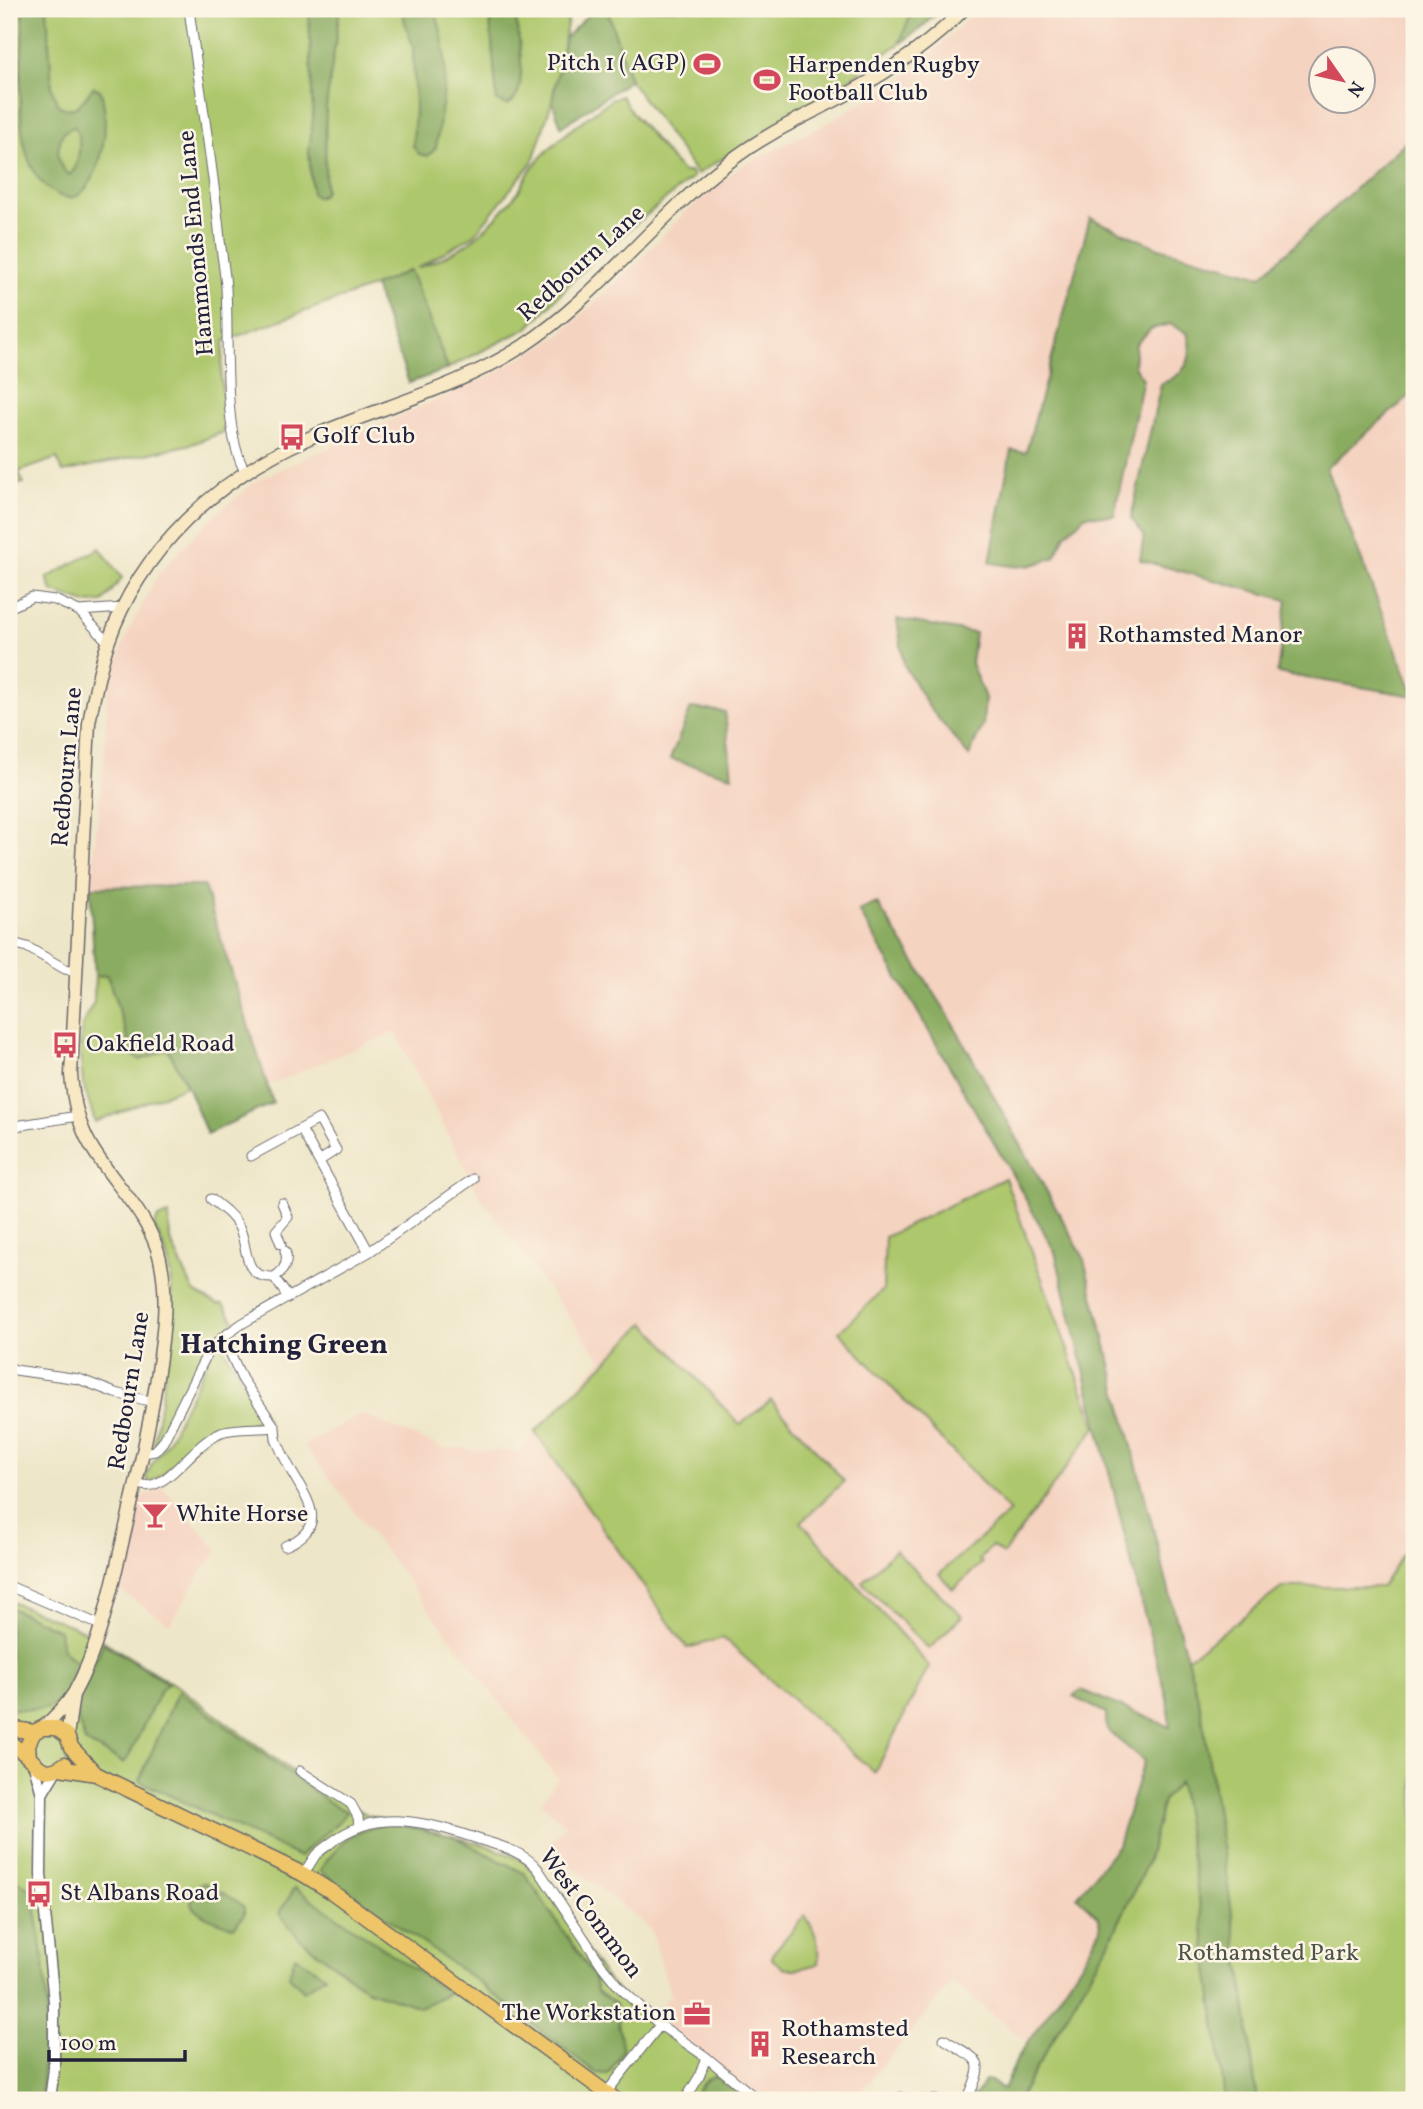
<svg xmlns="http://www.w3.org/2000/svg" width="1423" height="2109" font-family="Vollkorn,serif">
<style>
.built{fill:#f5d3c1;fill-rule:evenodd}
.green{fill:#adc76c;stroke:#687454;stroke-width:2}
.forest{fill:#8aac60;stroke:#56674e;stroke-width:2;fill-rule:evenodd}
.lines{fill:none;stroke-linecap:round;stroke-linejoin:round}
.minor-casing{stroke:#69676c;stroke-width:11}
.tertiary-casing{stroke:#69676c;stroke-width:13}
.secondary-casing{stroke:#69676c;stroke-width:15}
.primary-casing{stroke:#69676c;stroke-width:17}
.minor{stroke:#fff;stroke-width:9}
.tertiary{stroke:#fff;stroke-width:10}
.secondary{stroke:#f8e8c3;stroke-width:12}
.primary{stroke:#eec569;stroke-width:14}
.labels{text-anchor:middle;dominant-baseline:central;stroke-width:5;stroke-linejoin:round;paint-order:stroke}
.poi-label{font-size:24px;fill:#22223b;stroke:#fcf5e5;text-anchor:start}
.street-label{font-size:24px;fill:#22223b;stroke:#fcf5e5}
.park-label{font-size:24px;fill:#4c544a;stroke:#fcf5e5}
.quarter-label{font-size:28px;font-weight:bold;fill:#22223b;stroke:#fcf5e5}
</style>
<rect width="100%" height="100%" fill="#fcf5e5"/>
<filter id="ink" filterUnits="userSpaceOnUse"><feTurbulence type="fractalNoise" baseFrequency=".0143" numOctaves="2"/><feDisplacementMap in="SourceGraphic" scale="14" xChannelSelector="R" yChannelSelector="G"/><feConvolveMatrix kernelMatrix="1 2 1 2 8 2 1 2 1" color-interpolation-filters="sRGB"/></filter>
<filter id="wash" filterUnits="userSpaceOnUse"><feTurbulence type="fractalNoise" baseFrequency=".00686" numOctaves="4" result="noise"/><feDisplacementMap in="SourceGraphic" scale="28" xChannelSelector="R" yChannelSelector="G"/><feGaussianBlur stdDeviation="1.57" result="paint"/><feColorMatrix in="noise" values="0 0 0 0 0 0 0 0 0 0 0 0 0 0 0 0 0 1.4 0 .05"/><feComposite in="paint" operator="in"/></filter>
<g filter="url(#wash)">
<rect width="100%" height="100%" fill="#eee6c8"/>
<path class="built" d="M974,9H1414V1537L1381,1587H1283L1163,1800L1147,1863L1111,1939L1018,2100L1002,2094L1018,2057L1028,2043L952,1982L854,2100H762L654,2015L671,1995L650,1928L547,1847L566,1825L541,1803L557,1778L304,1445L361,1414L443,1448L519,1452L602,1359L589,1344L481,1198L395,1032L214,1108L90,887L104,762L108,683L129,630L159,573L208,521L257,480L488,377L560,335L644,256L684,213L746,163L814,130L898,82L961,26ZM1322,60H1364V102H1322Z
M162,1486L178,1506L219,1551L204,1568L170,1624L119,1590L139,1500L145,1494L156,1491Z"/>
<path class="green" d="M9,9H194L195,14L198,9H570L552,101L533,161L474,235L417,268C467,250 485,233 518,192C524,184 527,173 534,165C556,139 585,119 612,99L621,96L633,114L673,162L683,172H691L693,177L594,258L528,328L448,368L410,271L374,286L224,341L221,378L226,431L192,444L63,472L57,458L18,472L24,483L9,486Z
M607,9H906L920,29L821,99L697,174L630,80Z
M100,548L122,578L103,602L86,603L52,591L47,578Z
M107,975L134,1056L141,1060L168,1049L187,1086L95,1122L83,1084L80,1052L82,1026L94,1002L95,976Z
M1005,1178L1096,1427L1003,1554L992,1546L979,1560L982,1563L953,1589L939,1574L1010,1512L839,1332L883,1290L885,1237Z
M169,1215L170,1240L194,1292L218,1305L223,1304L235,1322L215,1338L207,1348L158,1444L154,1443C162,1386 183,1302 164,1247C161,1240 157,1233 154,1227L158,1218Z
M645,1323L740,1425L771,1400L844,1481L801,1522L929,1666L875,1773L723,1638L687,1648L535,1432Z
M221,1344L267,1420L266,1424C223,1425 212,1428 180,1458C171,1467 161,1478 149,1483L146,1477L152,1464L168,1441L213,1350Z
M1414,1537V2100H1018L1111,1939L1147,1863L1163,1800L1185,1660L1283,1587H1381Z
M895,1550L962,1616L929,1649L862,1582Z
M9,1601L90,1633L183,1690L305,1781L368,1815L486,1845L522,1860L538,1876L603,1974L625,2000L650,2024L697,2056L752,2100H9Z
M805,1915C816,1930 820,1946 818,1964L798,1969H785L772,1959V1954Z"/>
<path class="forest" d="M23,9H47L52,88L58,105C77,116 83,100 93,87L100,90C111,116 104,183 75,197C65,199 59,196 50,190C5,157 25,58 23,9ZM74,126C82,136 81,167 69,175C55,164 56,149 63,133Z
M309,9H340L326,107L325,191L320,197H316L312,193L309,151L313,119Z
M401,9H435C440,27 445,45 445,64C446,92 439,121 436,148L428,156L419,154L413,146L415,107L413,47Z
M489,9H514L515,13C518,34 531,96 507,105L497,101Z
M586,9H607L630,80L561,127L552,101L565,38L586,17Z
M906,9H941L920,29L899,44L910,16Z
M1414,134V392L1326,468L1414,696L1277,673L1287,600L1140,560L1144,535L1131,518L1161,384C1186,374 1195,359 1187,333L1170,324L1151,329L1136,344L1134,366L1143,379L1114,516L1086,515L1065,535L1055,557C1028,568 1019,569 990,562L1011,450L1026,452L1090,218L1159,248L1261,276Z
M410,270L448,369L409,383L374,286Z
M897,619L975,633L971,663L985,698L983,725L969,756L928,706L904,665Z
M691,708L725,712L732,776L670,759Z
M204,886L273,1103L207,1134L187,1086L168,1049L141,1060L134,1056L107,975L95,976L90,887Z
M877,903L947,1013L1083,1256L1176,1618L1201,1708L1243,1985L1257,2100H1225L1201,1912L1179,1782L1163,1800L1147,1863L1111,1939L1019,2098L1018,2100H971L973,2095L976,2096L984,2081L991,2082L1004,2089L1018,2057L1084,1960L1100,1930L1099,1917L1077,1897L1118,1845L1144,1761L1109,1732L1106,1723V1713L1073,1697L1081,1690L1170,1727L1167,1698L1141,1602L1055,1252L1012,1174L859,911Z
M9,1607L59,1630C61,1650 63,1653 80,1664C56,1713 63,1710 9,1709Z
M103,1643L168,1683L160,1691L128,1758L124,1763L85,1742L75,1710Z
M178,1691L327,1801L347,1812C333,1831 315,1839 300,1857L139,1781Z
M386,1822L453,1836L524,1873L593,1975L597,1991L615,2004L623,2051L608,2074L596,2073L477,1981L320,1871L325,1862L348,1837Z
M9,1875L33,1891L44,1962L47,2008L41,2100H9Z
M205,1883L237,1901L244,1907V1915L234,1927C218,1921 201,1918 191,1904C193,1892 192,1885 205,1883Z
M295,1888L449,1993L420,2007L366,1989L299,1938L279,1913Z
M295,1956L325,1976L304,1991L289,1976Z
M714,2076L747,2100H691C697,2090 703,2080 714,2076Z"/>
</g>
<g filter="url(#ink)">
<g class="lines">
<g class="minor-casing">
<path id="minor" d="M189,9C199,86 213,163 220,240C222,256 225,272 226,288C229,335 222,433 245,471
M9,608L32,597L55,600L79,611L123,608
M79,611L108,642
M9,942L27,947L65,969L76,971
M9,1127L78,1116
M301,1129L369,1252
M251,1156L319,1119L336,1150L319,1161
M211,1199C221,1207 233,1215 239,1227C249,1246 241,1279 274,1277
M281,1244L276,1231L288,1217L282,1203
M285,1251C289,1262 284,1271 274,1277L288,1297
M223,1337L242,1379L275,1427L276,1439C281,1451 287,1463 293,1474C310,1503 328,1528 285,1546
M9,1367L15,1370L79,1379L115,1393L154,1402
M143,1453L155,1451L163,1442L208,1352L223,1337L243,1323L369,1252L473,1179
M137,1483C142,1485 147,1487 152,1485C173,1480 196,1443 221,1432C234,1427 260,1429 275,1427
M9,1586L100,1625
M300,1771L351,1804L358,1817L359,1827
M303,1874C307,1869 311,1862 315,1856C319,1851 326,1847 332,1842C378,1806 430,1823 481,1840C501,1846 524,1852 538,1869L603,1967L618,1986L660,2025L706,2057L758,2100
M944,2039C980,2063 987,2056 967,2100
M606,2093L660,2025
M901,2097L905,2100
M685,2100L699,2077L706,2057
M922,2100H937"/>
</g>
<g class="tertiary-casing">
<path id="tertiary" d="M34,1765L42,1794L41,1874L54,2002V2068L50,2100
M42,1794L57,1769"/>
</g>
<g class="secondary-casing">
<path id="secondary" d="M42,1728C54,1718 66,1706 74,1693C101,1644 112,1585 125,1531C138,1475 151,1421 159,1364C164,1328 168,1294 160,1259C150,1215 113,1184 91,1146C78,1124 73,1100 71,1075L89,723C94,696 99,669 108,643C140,549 218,478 307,439C379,407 456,389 523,346C600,295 655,217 729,162C766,133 810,114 851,92C893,69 931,43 964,9
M67,1736L73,1695"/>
</g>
<g class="primary-casing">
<path id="primary" d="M9,1728L34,1732
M9,1742C15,1747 22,1751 27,1756C40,1768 46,1778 65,1764
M29,1757L28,1744L34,1732L42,1728H56L67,1736L71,1747L96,1774
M60,1768L96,1774L303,1874L332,1892L616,2100"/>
</g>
<use href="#minor" class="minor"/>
<use href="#tertiary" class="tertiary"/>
<use href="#secondary" class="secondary"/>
<use href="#primary" class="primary"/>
</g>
</g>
<defs>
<g id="stadium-bare" transform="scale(2.1)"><path d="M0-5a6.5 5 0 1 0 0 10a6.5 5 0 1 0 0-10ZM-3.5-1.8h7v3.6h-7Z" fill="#d1495b" stroke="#fcf5e5" stroke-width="2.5" paint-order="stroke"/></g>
<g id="bus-bare" transform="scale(2.1)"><path d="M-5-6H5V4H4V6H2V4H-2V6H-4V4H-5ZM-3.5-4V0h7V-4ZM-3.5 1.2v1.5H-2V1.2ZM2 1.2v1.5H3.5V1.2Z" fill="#d1495b" stroke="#fcf5e5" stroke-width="2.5" paint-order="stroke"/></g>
<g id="building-bare" transform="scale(2.1)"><path d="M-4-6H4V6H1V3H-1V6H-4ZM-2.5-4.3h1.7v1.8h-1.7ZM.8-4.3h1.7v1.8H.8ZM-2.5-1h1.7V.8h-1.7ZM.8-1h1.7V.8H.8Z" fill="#d1495b" stroke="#fcf5e5" stroke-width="2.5" paint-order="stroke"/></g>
<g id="bar-bare" transform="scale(2.1)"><path d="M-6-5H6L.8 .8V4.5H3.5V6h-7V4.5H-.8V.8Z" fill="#d1495b" stroke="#fcf5e5" stroke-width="2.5" paint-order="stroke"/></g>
<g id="office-bare" transform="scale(2.1)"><path d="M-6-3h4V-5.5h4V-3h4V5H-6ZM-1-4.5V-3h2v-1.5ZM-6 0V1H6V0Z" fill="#d1495b" stroke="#fcf5e5" stroke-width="2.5" paint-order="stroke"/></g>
</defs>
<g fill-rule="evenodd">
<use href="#stadium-bare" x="707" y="64"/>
<use href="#stadium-bare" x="767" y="80"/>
<use href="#bus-bare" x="292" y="437"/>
<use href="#building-bare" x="1077" y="636"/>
<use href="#bus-bare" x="65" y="1045"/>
<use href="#bar-bare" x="155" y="1515"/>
<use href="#bus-bare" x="39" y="1894"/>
<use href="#office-bare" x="697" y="2014"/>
<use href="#building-bare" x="760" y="2044"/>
</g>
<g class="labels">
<g class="poi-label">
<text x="686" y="64" text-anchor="end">Pitch 1 ( AGP)</text>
<text x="788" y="66">Harpenden Rugby<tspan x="788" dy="28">Football Club</tspan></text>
<text x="313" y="437">Golf Club</text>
<text x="1098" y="636">Rothamsted Manor</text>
<text x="86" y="1045">Oakfield Road</text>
<text x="176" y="1515">White Horse</text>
<text x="60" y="1894">St Albans Road</text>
<text x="676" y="2014" text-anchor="end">The Workstation</text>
<text x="781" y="2030">Rothamsted<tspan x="781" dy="28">Research</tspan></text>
</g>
<g class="street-label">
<text transform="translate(197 243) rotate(-95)">Hammonds End Lane</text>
<text transform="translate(582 264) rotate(-42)">Redbourn Lane</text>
<text transform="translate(68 767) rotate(-85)">Redbourn Lane</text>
<text transform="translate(130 1391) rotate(-81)">Redbourn Lane</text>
<text transform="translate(590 1914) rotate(53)">West Common</text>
</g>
<g class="park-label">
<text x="1268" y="1954">Rothamsted Park</text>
</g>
<g class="quarter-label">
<text x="284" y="1345">Hatching Green</text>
</g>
</g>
<rect width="1423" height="2109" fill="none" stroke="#fcf5e5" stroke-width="35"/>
<g transform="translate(1342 80) rotate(124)"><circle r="33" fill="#fcf5e5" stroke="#a5a1a1" stroke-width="2"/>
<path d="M0-5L12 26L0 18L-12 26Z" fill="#d1495b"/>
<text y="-10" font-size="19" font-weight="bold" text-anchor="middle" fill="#22223b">N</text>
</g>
<path d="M49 2050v10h136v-10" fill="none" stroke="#22223b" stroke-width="3.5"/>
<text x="60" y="2050" font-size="21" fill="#22223b" stroke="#fcf5e5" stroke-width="5" paint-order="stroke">100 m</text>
</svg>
